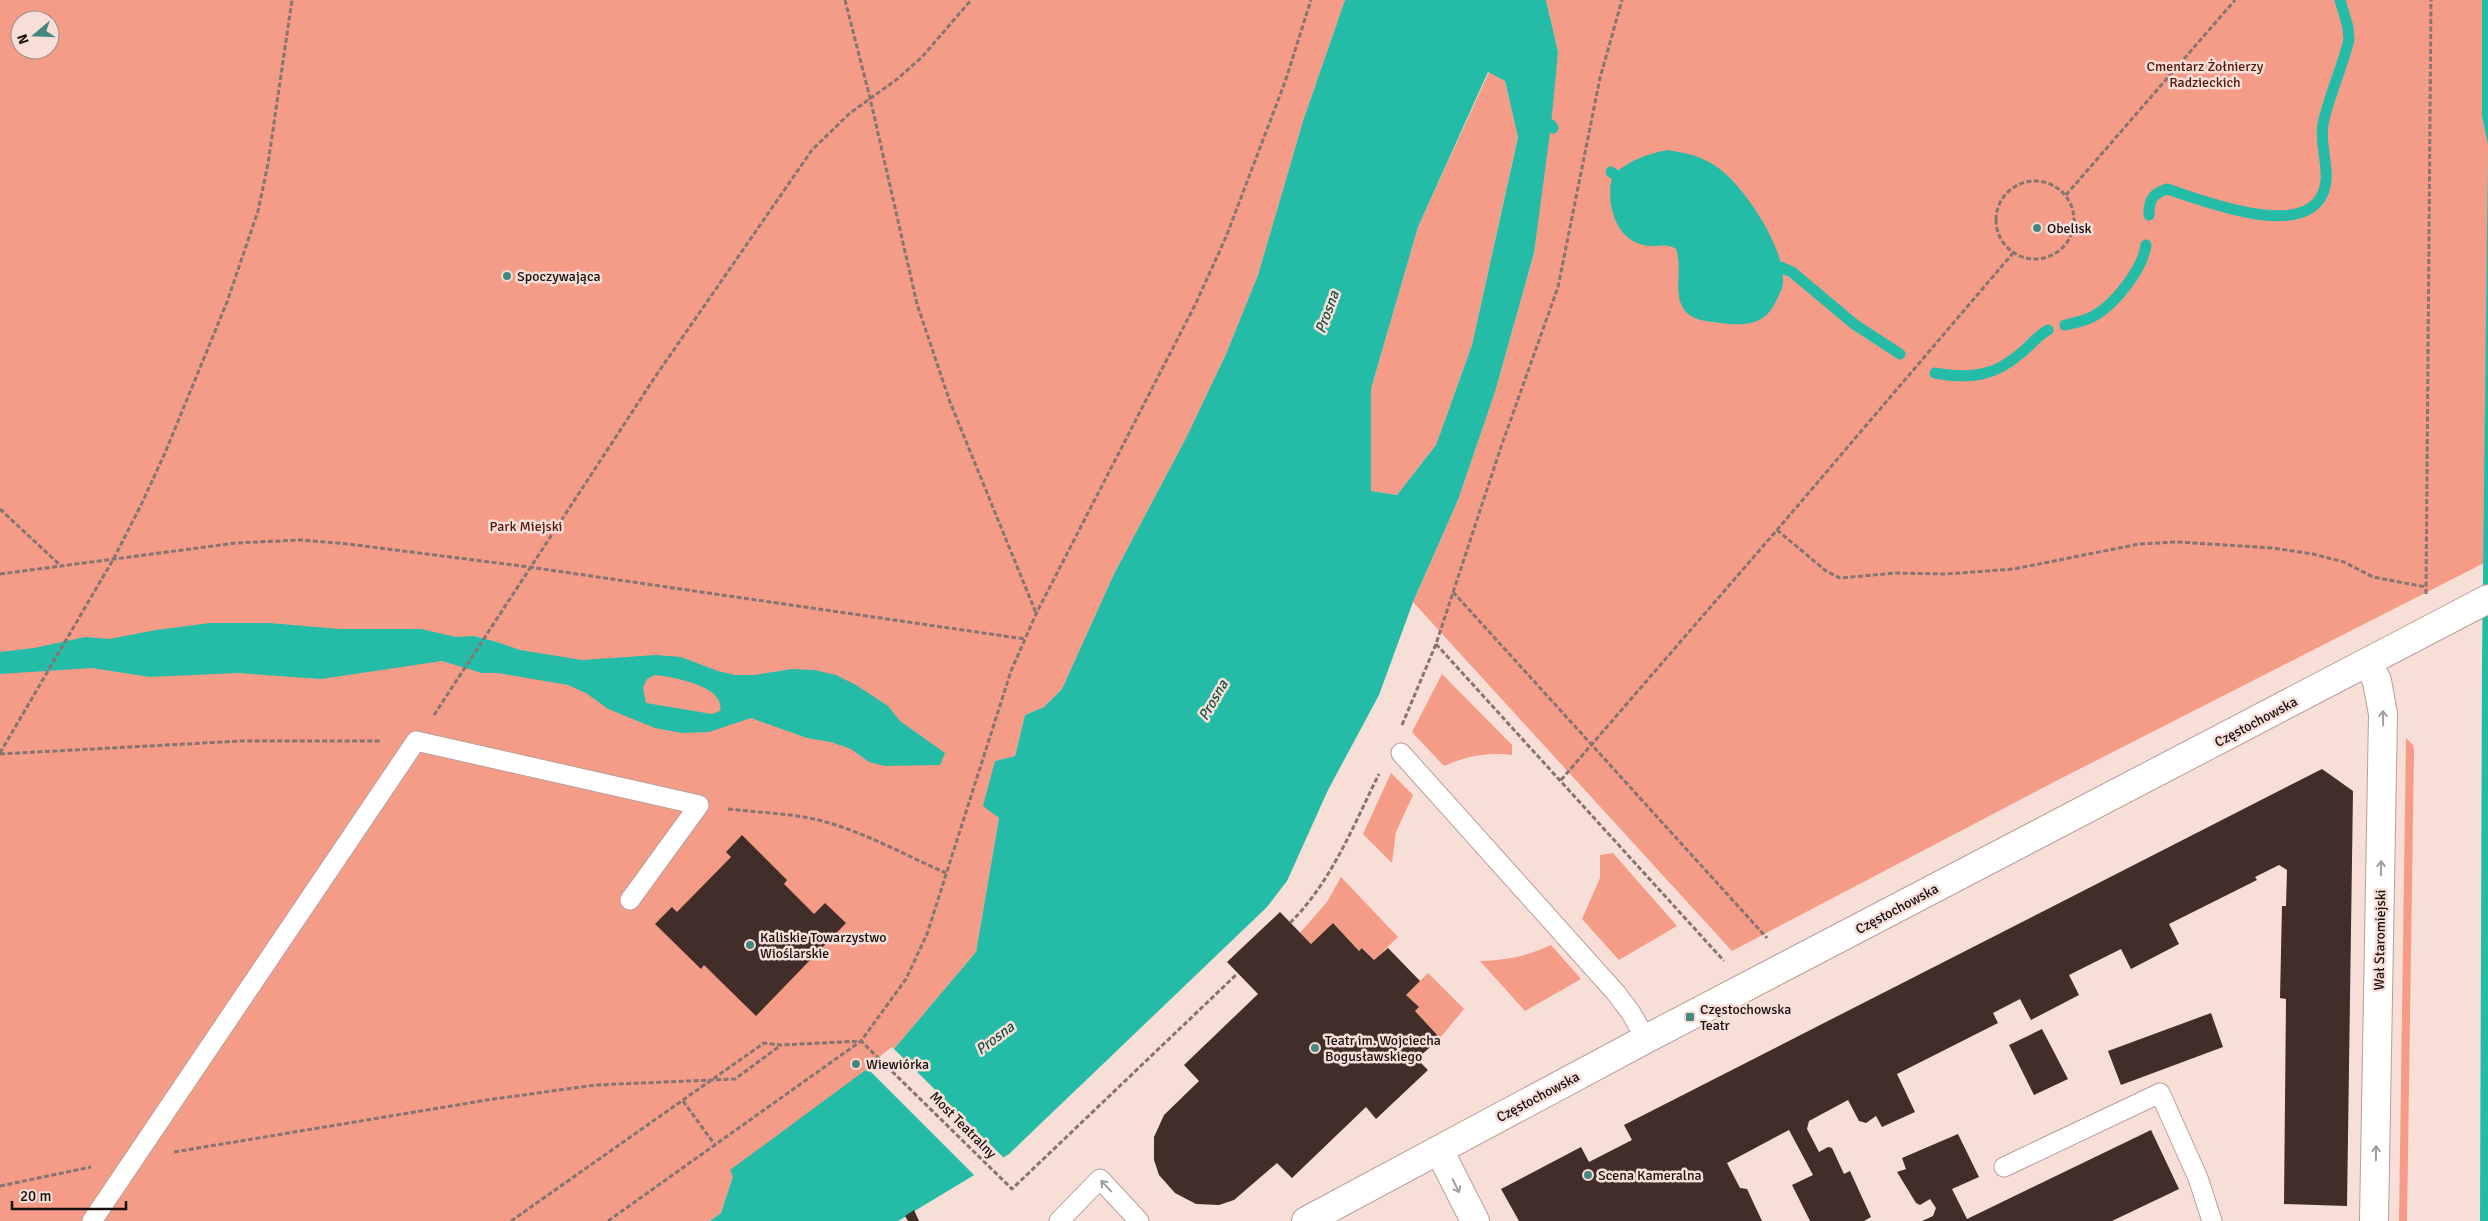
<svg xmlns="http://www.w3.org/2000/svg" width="2488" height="1221" font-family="Signika,sans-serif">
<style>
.green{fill:#f59c88;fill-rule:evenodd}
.water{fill:#24bba7;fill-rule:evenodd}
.pier{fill:#f7ded7}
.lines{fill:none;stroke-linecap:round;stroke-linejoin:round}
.stream{stroke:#24bba7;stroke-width:11}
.building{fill:#412e29}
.service-casing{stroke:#b8a09a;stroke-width:21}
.minor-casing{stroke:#b8a09a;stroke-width:30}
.tertiary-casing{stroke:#b8a09a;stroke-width:30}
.path{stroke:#857570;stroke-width:3;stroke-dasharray:5 2.5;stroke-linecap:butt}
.service{stroke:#fff;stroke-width:19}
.minor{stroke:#fff;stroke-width:28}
.tertiary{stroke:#fff;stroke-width:28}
.oneway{stroke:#a29f9e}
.poi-dot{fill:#43887c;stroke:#f7ded7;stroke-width:2}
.labels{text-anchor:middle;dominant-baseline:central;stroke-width:5;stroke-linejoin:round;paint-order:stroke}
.park-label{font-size:14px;fill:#52170a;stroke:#f7ded7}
.poi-label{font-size:14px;fill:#170f0d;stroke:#f7ded7;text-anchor:start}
.street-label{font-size:14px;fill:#170f0d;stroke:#f7ded7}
.water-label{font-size:15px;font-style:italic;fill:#165048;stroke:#f7ded7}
</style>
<rect width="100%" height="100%" fill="#f7ded7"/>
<path class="green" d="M0,0H1345L1303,121L1258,275L1226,354L1186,438L1114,574L1062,689L1044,707L1025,715L1015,756L995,761L990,782L999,818L976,952L894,1049L733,1176L721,1213L710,1221H0ZM20,20H50V50H20Z
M1546,0H2482V117L2488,145L2484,563L2054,782L1732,951L1413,602L1458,500L1495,392L1534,253L1558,52Z
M1489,72L1505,81L1518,136L1472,345L1436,445L1397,495L1370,491L1371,389L1418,227Z
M1442,674L1512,745V755C1486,752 1467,756 1444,766L1412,732Z
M2406,738L2413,745L2414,750L2407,1221H2399Z
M1391,773L1413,795L1396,832L1392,863L1363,834Z
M1613,853L1677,926L1619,960L1582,919L1600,878V855Z
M1341,877L1398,937L1374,960L1363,948L1359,951L1333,923L1311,944L1300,933L1327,902Z
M1551,945L1581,979L1525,1011L1480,961C1507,960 1527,956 1551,945Z
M1428,973L1464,1009L1440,1038L1415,1011L1418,1007L1406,995Z"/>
<path class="water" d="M1345,0H1546L1558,52L1551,125L1534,253L1495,392L1458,500L1413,602L1379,695L1328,790L1287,881L1267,907L1009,1154L898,1221H710L721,1213L733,1176L730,1170L894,1049L976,952L999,818L983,806L995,761L1015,756L1025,715L1044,707L1062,689L1114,574L1186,438L1226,354L1258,275L1303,121ZM1488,72L1505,81L1518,137L1472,345L1436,445L1397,495L1371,491V389L1418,227Z
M2482,0H2488V1221H2480L2482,662L2488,145L2482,117Z
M1668,150C1686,153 1702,156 1717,167C1744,185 1783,246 1783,278C1784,288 1779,295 1775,303C1764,326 1742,326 1720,323C1707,321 1691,321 1683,308C1673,290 1683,268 1676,249C1666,243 1660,247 1650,246C1626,244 1615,226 1611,205C1610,196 1609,182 1614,174C1631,160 1646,154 1668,150Z
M210,623H269L340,629H421L456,637L474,636L497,642L520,650L582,660L656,655L681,657L718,671L735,675H755L792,669L814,670L836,675L856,685L888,706L900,721L945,753L940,765L885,766L869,762L851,749L831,742L807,738L751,718L709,732L682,733L655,728L608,709L586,693L568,685L498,673H482L442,661L321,679L238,673L150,677L92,668L0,674V652L34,648L85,637L109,639L156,630ZM655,675C673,677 726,686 720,711L712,714L646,703L643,688L647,679Z"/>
<path class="pier" d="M892,1047L894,1049L1005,1159L975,1176L866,1067Z"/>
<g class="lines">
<path class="stream" d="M1551,125L1553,128
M1611,172L1614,174
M2149,215C2149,200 2152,194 2167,189C2202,200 2303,241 2323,193C2332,173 2319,146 2323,124C2329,96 2342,68 2349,40L2348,27L2340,0
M1781,267L1792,272L1854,324L1900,354
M2065,325C2074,323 2084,321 2092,317C2114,306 2143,269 2146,245
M1935,373C1969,379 1994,377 2021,353C2031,345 2037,336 2048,330"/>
</g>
<path class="building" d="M2322,769L2353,791L2347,1206L2284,1204L2286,999L2280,998L2282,906H2286L2287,870L2279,865L2255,877L2257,880L2169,924L2179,944L2131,969L2121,949L2069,975L2079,995L2031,1020L2020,999L1993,1013L1998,1023L1897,1074L1915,1112L1882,1127L1876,1116L1866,1123L1859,1121L1848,1100L1809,1121L1807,1129L1819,1152L1828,1147L1832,1148L1844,1174L1850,1171L1871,1217L1864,1221H1810L1792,1185L1813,1175L1789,1130L1727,1163L1740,1188L1747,1189L1762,1221H1519L1501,1189L1581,1147L1589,1162L1632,1140L1624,1125Z
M742,835L787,880L784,884L814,914L825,903L846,923L756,1016L704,965L701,969L655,924L672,907L677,912L731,857L726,852Z
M1280,912L1311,944L1333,923L1359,951L1362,948L1374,960L1388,948L1420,981L1406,995L1419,1007L1415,1011L1440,1038L1417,1059L1428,1070L1376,1119L1366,1107L1292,1178L1277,1163L1234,1200L1219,1205L1196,1204L1175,1193L1159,1175L1154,1160V1137L1164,1115L1199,1081L1184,1065L1258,994L1227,962Z
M2211,1013L2223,1047L2121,1085L2108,1051Z
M2042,1029L2068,1079L2034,1095L2009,1045Z
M2151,1130L2179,1189L2112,1221H1922L1933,1216L1936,1208L1930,1199L1920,1205L1916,1203L1897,1172L1906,1169L1902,1158L1958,1134L1979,1177L1952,1189L1967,1219Z
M914,1210L919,1221H908L905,1216Z"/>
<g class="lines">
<g class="service-casing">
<path id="service" d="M1401,753L1616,993L1631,1013L1646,1039
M2004,1167L2160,1093L2198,1178L2212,1221
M92,1221L416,741L699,805L630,900
M1059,1221L1100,1179L1139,1221"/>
</g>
<g class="minor-casing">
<path id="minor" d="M2368,663L2377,681L2383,714L2374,1221
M1439,1150L1475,1221"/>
</g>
<g class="tertiary-casing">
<path id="tertiary" d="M1306,1221L1646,1039L2488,599"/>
</g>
<path class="path" d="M845,0L870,98L917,304L950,402L1036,613
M1996 220a39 39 0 1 1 78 0a39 39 0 1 1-78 0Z
M2066,195L2235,0
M0,509L61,566
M1777,530L1826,571L1840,578L1896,573L1946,574L2014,569L2139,544L2177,542L2273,548L2313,554L2344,562L2373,577L2426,587
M0,574L236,543L300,540L348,544L529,567L1025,639
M1453,592L1767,938
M2426,594L2431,0
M1436,644L1724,961
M434,715L655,377L812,150L850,113L896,80L922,57L971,0
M1402,725L1436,644L1501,447L1558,287L1600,78L1622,0
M0,753L114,558L141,505L165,453L227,302L258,211L268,164L292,0
M0,754L241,741H382
M1561,780L1777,530L2013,253
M728,809C761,813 795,813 826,822C868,834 907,856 946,873
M1290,923C1332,881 1353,826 1379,774
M683,1101L715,1145
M174,1152L487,1100L595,1085L735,1079L781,1045
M0,1186L91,1167
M511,1221L764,1043L781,1045L861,1041L1012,1189L1238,973
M608,1221L861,1041L906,979L927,934L1011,671L1036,614L1196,303L1226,237L1285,82L1311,0"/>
<use href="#service" class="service"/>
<use href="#minor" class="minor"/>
<use href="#tertiary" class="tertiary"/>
</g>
<defs><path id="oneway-shaft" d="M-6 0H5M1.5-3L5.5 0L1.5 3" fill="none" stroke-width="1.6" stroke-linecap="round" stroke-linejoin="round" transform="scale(1.25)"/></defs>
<g class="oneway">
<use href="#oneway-shaft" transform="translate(2383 718) rotate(-91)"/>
<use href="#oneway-shaft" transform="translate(2381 868) rotate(-89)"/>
<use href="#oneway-shaft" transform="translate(2376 1153) rotate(-89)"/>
<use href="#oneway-shaft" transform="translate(1106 1186) rotate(-134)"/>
<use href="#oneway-shaft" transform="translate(1456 1186) rotate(64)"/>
</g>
<g class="poi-dot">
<circle cx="2037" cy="228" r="5"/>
<circle cx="507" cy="276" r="5"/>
<circle cx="750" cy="945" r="5"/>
<rect x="1685" y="1012" width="10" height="10" rx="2.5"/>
<circle cx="1315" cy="1048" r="5"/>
<circle cx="856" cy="1064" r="5"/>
<circle cx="1588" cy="1175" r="5"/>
</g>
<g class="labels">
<g class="park-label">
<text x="2205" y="66">Cmentarz Żołnierzy<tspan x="2205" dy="16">Radzieckich</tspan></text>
<text x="526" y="526">Park Miejski</text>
</g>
<g class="poi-label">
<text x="2047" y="228">Obelisk</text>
<text x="517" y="276">Spoczywająca</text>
<text x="760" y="937">Kaliskie Towarzystwo<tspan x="760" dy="16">Wioślarskie</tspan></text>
<text x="1700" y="1009">Częstochowska<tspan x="1700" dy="16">Teatr</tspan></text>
<text x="1325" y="1040">Teatr im. Wojciecha<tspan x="1325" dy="16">Bogusławskiego</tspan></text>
<text x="866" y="1064">Wiewiórka</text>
<text x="1598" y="1175">Scena Kameralna</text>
</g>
<g class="street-label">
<text transform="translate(2256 722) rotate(-28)">Częstochowska</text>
<text transform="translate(1897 909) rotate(-28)">Częstochowska</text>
<text transform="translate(2380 940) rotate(-89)">Wał Staromiejski</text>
<text transform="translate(1538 1097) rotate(-28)">Częstochowska</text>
<text transform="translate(963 1125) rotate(45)">Most Teatralny</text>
</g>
<g class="water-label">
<text transform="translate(1327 312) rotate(-70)">Prosna</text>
<text transform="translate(1213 700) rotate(-60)">Prosna</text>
<text transform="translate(995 1038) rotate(-37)">Prosna</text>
</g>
</g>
<g transform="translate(35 35) rotate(251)"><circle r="24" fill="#f7ded7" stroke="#9d8b86"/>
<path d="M0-4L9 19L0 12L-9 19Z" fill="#43887c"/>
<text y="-8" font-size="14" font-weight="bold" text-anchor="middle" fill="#170f0d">N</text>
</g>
<path d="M12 1201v8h114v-8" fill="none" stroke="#170f0d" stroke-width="2.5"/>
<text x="20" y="1201" font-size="15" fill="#170f0d" stroke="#f7ded7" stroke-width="4" paint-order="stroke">20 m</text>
</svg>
